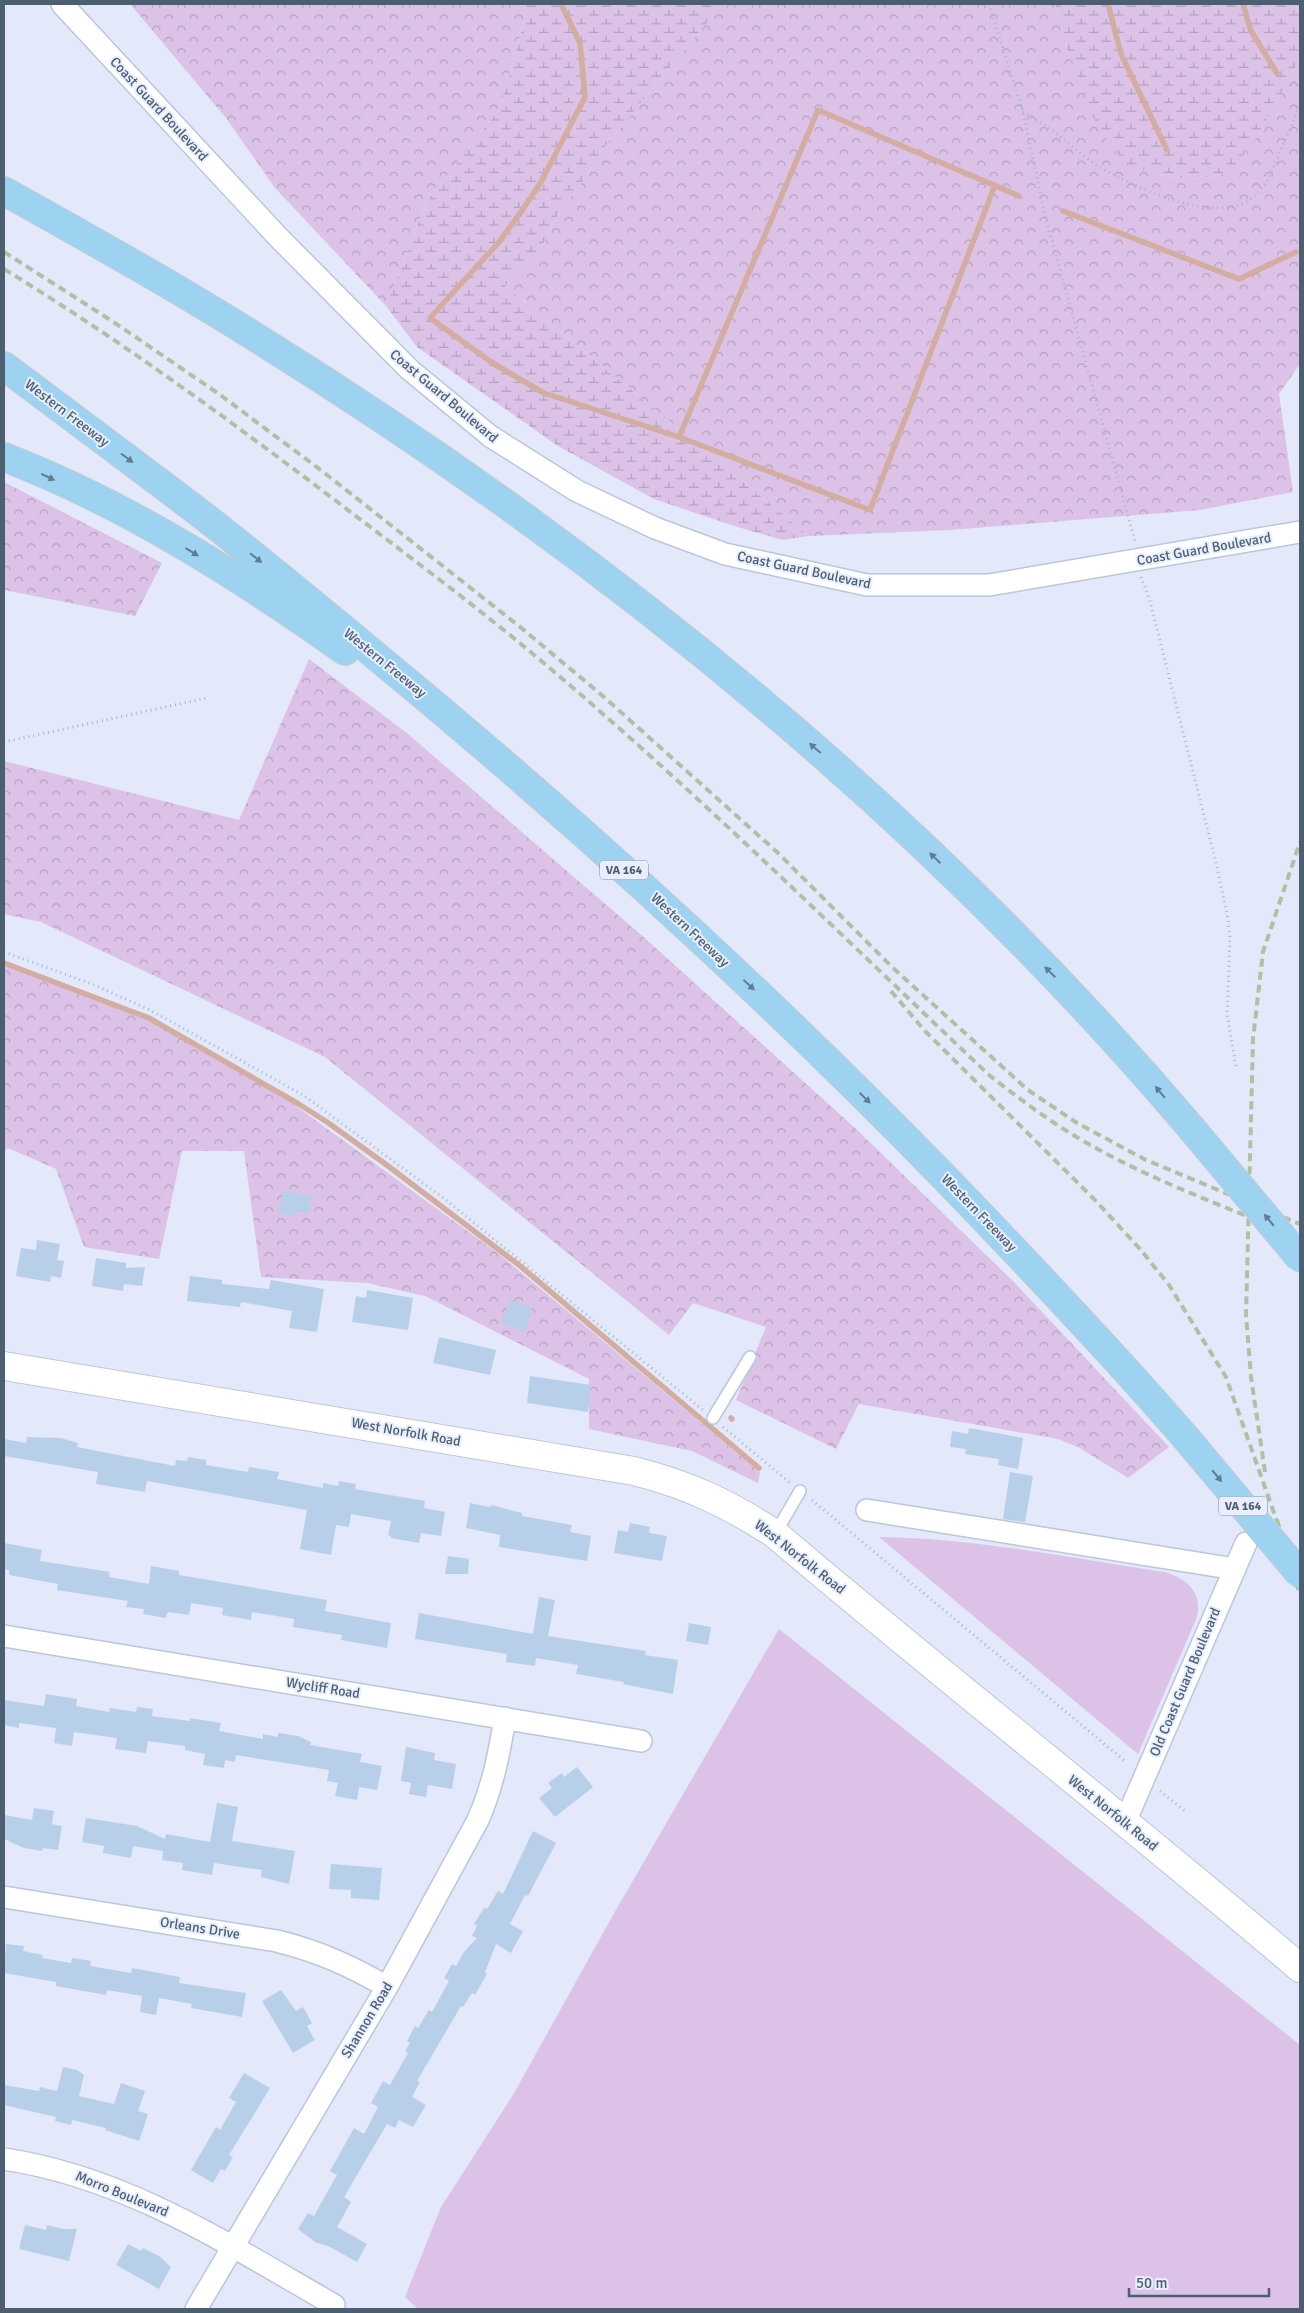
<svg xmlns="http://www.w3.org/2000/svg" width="1304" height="2313" font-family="Signika,sans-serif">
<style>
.green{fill:#dcc2e7}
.forest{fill:url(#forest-crowns)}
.wetland{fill:url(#wetland-marsh)}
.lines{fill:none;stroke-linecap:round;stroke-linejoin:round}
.stream{stroke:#d3ada0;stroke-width:5.5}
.building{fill:#b7cfe9}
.service-casing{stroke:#bac7d9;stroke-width:14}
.minor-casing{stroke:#bac7d9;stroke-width:24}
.tertiary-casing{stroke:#bac7d9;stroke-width:30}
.motorway-casing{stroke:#c5ccd1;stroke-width:30}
.path{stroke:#a0b9d2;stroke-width:3;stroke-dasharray:1 4;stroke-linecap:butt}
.service{stroke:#fff;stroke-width:11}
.minor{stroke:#fff;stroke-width:21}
.tertiary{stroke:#fff;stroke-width:28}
.motorway{stroke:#9dd2f1;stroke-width:28}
.rail{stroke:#aec2a3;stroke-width:4;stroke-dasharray:8 5;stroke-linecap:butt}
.motorway-bridge-casing{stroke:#c5ccd1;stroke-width:30;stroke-linecap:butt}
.motorway-bridge{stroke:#9dd2f1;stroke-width:28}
.oneway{fill:#607c90}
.labels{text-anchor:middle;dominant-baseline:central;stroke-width:4;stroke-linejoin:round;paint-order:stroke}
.shield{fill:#e8eefe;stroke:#7a8a9b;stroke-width:1}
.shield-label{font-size:12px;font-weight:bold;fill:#4b5f70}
.street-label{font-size:14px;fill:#4b5f70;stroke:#e8eefe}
</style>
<defs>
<pattern id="forest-crowns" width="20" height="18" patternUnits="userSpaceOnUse" patternTransform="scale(1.25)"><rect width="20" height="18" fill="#dcc2e7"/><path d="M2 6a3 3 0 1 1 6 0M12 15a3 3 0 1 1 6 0" fill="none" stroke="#b4a1c0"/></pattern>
<pattern id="wetland-marsh" width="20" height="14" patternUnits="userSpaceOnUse" patternTransform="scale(1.25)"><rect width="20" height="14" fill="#dcc2e7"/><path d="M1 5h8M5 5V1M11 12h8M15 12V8" fill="none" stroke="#b4a1c0"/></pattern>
</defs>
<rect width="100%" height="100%" fill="#e3e9fa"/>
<path class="green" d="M879,1537C975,1538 1070,1558 1164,1572C1186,1578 1203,1592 1197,1617L1138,1754Z
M779,1629L1300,2045V2309H418L405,2297L441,2207L513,2095L613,1915Z"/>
<path class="forest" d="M130,4H524L527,11L500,108L426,203L386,306L275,188L226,118Z
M722,4H1055L1067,48L1158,175L1189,179L1218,176L1258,136L1300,59V364L1279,394L1293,492L1200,510L950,530L809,536L505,286L538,254L556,218L580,185L602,150Z
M4,482L162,563L135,616L4,590Z
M309,659L408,734L639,933L855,1128L1014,1282L1169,1447L1128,1478L1080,1448L1058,1439L859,1404L836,1449L736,1400L766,1327L693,1303L669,1335L325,1057L41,922L4,914V761L239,820Z
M4,963L142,1015L289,1101L499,1254L760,1472L758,1483L692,1451L589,1429V1379L425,1296L367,1283L261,1277L244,1151H182L159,1259L84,1247L56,1169L8,1148L4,1152Z"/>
<path class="wetland" d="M524,4H722L602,150L580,185L556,218L538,254L505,286L809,536L782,540L731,525L654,499L558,446L417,347L386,306L426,203L500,108L527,11Z
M1055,4H1300V59L1258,136L1240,159L1218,176L1189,179L1158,175L1126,163L1107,141L1093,117L1067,48Z"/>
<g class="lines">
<path class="stream" d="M561,4L580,43L585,97L541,182L521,212L499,242L430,318L494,364L544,393L679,437L818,110L1019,196
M1108,4L1121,54L1167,150
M1243,4L1251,31L1277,73
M1063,211L1239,279L1296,252
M679,437L870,510L995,185
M4,963L149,1018L297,1103L327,1122L384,1163L519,1265L759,1468
M731,1418L732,1419"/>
</g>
<path class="building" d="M283,1191L312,1196L309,1213L295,1210L294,1216L279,1213Z
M37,1240L60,1244L57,1260L64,1261L61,1278L51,1276L50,1282L16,1276L21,1248L36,1250Z
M96,1258L126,1263V1268L145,1267L142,1286L124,1284L123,1291L92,1286Z
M190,1276L222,1280V1284L269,1289L271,1280L324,1289L317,1332L289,1328L292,1311L241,1302L240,1307L187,1301Z
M367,1290L413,1298L408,1330L352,1322L356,1296L366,1298Z
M510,1299L533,1308L524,1332L501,1323Z
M439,1337L496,1350L490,1375L433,1363Z
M530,1376L591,1385L588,1412L527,1403Z
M969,1428L1023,1438L1018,1469L998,1465L999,1459L965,1454L966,1449L950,1447L952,1431L968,1434Z
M27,1437L60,1438L78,1443L77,1447L175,1466L176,1460L187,1461L188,1457L206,1460V1465L248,1472L249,1467L279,1472L277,1479L323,1488V1483L338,1486L339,1481L356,1484L355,1489L425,1501L424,1508L445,1512L441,1536L421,1533L419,1543L391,1538V1536L388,1535L391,1521L351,1514L349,1527L336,1525L331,1555L300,1549L307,1510L147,1481L145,1492L96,1484L98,1472L4,1456V1439L26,1443Z
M1010,1472L1033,1476L1025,1522L1003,1519Z
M470,1503L490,1507L491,1505L522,1513V1516L572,1525L570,1532L591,1536L587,1561L499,1547L500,1535L466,1528Z
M630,1523L650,1527L649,1533L667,1536L662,1561L614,1553L618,1530L628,1532Z
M4,1543L42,1550L40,1561L110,1572L109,1577L149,1584L151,1566L179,1571V1575L327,1600L325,1611L391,1623L387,1648L341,1640L342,1635L293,1627L294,1619L252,1612L251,1620L222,1615L223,1608L191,1603L189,1615L168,1612L165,1618L143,1614L144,1609L126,1607L128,1601L57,1590L58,1584L9,1575V1570L4,1569Z
M448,1556L469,1559L468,1574H445Z
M539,1597L555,1600L548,1636L646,1651L645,1655L678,1660L673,1694L623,1684L624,1682L576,1674L578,1665L536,1658L535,1666L506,1662L507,1654L415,1639L419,1613L533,1634Z
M689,1623L711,1627L708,1645L686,1641Z
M46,1694L77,1699L76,1706L109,1712L110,1708L136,1712L137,1707L153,1709L152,1716L190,1721V1718L221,1723L219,1731L263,1739V1734L278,1737V1733L298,1736L311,1742L310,1745L362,1754L360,1762L382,1766L377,1790L359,1787L357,1800L335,1796L338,1783L327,1781L329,1770L236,1755L235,1762L225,1760L224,1768L203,1765L205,1754L185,1750V1746L148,1741L146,1753L115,1749L117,1738L74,1732L72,1746L54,1743L56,1728L19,1723V1728L4,1725V1700L44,1706Z
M406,1747L435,1753L434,1760L456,1764L452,1789L428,1785L426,1797L409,1794L411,1783L401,1781Z
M577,1767L593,1787L555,1817L539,1798L552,1788L548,1783L562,1773L564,1777Z
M217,1803L238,1807L232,1841L295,1851L289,1884L261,1877L262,1870L214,1863L212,1875L182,1870L183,1863L162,1860L163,1851L133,1846L131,1858L103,1853L104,1846L82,1842L86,1818L137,1826L165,1839L166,1834L210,1842Z
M34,1808L54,1811L52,1824L62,1826L58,1850L43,1848L42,1851L24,1848L4,1839V1815L32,1820Z
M533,1831L556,1843L528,1896L525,1895L510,1924L523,1931L511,1953L496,1944L485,1972L487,1974L475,1995L472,1993L463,2007L461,2006L417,2081L420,2082L412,2097L426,2105L413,2127L399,2120L395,2128L387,2124L344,2197L351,2202L337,2227L367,2244L357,2262L330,2247L315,2242L298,2229L308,2213L314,2216L337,2175L330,2171L354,2128L364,2134L378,2107L371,2103L383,2081L390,2085L408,2053L405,2051L410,2043L407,2041L415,2026L418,2028L429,2010L432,2012L449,1981L444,1978L452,1964L456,1966L464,1952L477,1938L472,1936L477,1926L474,1924L484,1908L487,1909L498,1891L503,1894Z
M331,1864L382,1868L379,1900L351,1898V1890L329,1889Z
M6,1944L24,1946L23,1951L43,1955L42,1958L71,1963L72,1958L91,1961L90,1966L131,1973L132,1968L180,1977L179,1983L246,1993L242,2017L191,2008L192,2004L159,1998L156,2015L140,2012L142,1996L107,1990L106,1995L56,1986V1982L4,1973Z
M281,1990L296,2011L303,2007L312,2023L307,2026L315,2040L293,2053L262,2001Z
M63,2067L77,2070L84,2075L79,2096L114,2104L121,2083L145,2091L138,2111L148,2114L139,2141L105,2130L106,2128L72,2120L71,2125L55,2121L56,2117L4,2105V2085L39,2091L40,2087L57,2091Z
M244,2073L270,2088L229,2155L233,2157L225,2171L221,2169L213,2183L191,2170L216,2127L220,2130L236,2102L229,2098Z
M25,2225L46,2230L47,2225L63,2229H77L69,2261L19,2249Z
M128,2244L141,2251L143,2248L159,2256L171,2267L159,2289L116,2265Z"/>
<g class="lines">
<g class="service-casing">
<path id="service" d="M713,1418L750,1357
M775,1534L800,1491"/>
</g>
<g class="minor-casing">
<path id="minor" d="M62,4L279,238L410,370L490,436L577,491L655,528L725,554L867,585H989L1300,532
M867,1510L1235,1569
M4,1636L641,1741
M1125,1822L1246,1543
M4,1897L277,1941C320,1952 349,1965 387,1987
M4,2159C126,2177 229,2245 334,2305
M196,2309L387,1987L478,1820C493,1786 499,1754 505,1718"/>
</g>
<g class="tertiary-casing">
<path id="tertiary" d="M4,1366L634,1471C689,1485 727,1503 775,1534C948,1681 1128,1821 1300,1968"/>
</g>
<g class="motorway-casing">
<path id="motorway" d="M4,191C93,241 182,290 268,345C612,560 929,819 1192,1129
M4,366C68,414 133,462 197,511C252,553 306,598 359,642C564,810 761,989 946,1179C1028,1264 1109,1349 1186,1438
M4,457C126,504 239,576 345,651"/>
</g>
<path class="path" d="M989,4L1023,112L1046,219L1135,541
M1023,112C1034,119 1046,125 1056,133C1069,143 1083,156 1098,166C1130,185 1203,220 1241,204C1252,200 1260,191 1267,182L1300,106
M1141,577L1150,601L1217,867L1228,919L1230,938L1227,1014L1236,1067
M4,742L207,698
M4,952L92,984L150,1010L303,1095L446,1200L703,1410
M723,1427L789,1482
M812,1500L1126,1762
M1160,1791L1185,1811"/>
<use href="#service" class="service"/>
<use href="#minor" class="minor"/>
<use href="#tertiary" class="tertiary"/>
<use href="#motorway" class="motorway"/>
<path class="rail" d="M4,252L112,321L219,394L322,471L519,626L604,697L777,852L893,968L1028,1090L1077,1123L1146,1160L1300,1224
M4,269C120,340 231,421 340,504C411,558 484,612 552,670C703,798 845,939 989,1075C1017,1097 1045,1118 1075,1136C1146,1179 1225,1206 1300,1238
M891,991L925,1031L1095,1200L1140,1249L1169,1285L1226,1377L1279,1527
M1265,1472L1251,1377L1246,1315L1253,1039L1263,952L1300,842
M1277,1520L1300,1595"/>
<g class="motorway-bridge-casing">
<path id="motorway-bridge" d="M1192,1129L1300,1258
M1186,1438L1300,1574"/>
</g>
<use href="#motorway-bridge" class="motorway-bridge"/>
</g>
<defs><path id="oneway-solid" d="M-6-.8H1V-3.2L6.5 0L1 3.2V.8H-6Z" transform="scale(1.25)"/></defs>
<g class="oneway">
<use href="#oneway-solid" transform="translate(127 458) rotate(37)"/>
<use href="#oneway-solid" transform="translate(48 477) rotate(25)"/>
<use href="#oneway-solid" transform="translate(192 552) rotate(31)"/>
<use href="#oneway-solid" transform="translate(256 558) rotate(39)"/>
<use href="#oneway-solid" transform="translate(815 748) rotate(-139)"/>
<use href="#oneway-solid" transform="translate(935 858) rotate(-136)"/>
<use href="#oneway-solid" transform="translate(1050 972) rotate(-135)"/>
<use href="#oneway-solid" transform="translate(749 985) rotate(43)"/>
<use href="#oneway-solid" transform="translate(1160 1092) rotate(-130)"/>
<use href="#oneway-solid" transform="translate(865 1098) rotate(44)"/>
<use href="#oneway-solid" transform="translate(1269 1220) rotate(-130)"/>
<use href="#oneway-solid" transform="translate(1217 1476) rotate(50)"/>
</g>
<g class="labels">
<g class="shield">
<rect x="600" y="860.5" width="48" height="19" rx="4"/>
<rect x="1219" y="1496.5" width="48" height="19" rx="4"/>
</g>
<g class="shield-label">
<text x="624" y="870">VA 164</text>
<text x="1243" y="1506">VA 164</text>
</g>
<g class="street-label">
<text transform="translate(159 109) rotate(47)">Coast Guard Boulevard</text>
<text transform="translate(444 396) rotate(40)">Coast Guard Boulevard</text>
<text transform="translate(67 413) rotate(37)">Western Freeway</text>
<text transform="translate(1204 549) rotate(-10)">Coast Guard Boulevard</text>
<text transform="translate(804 570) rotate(12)">Coast Guard Boulevard</text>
<text transform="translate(385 663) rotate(39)">Western Freeway</text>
<text transform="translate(690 930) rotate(43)">Western Freeway</text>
<text transform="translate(979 1213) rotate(46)">Western Freeway</text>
<text transform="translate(406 1432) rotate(10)">West Norfolk Road</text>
<text transform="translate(800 1557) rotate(38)">West Norfolk Road</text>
<text transform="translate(1185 1682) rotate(-67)">Old Coast Guard Boulevard</text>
<text transform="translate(323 1688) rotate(9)">Wycliff Road</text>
<text transform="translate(1113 1813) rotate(39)">West Norfolk Road</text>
<text transform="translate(200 1928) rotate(9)">Orleans Drive</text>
<text transform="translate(367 2020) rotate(-59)">Shannon Road</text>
<text transform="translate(122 2194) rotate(22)">Morro Boulevard</text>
</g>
</g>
<rect width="1304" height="2313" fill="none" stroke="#4b5f70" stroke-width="10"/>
<path d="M1129 2288v8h140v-8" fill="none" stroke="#4b5f70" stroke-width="2.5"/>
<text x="1136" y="2288" font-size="15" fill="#4b5f70" stroke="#e8eefe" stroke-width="4" paint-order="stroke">50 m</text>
</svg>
